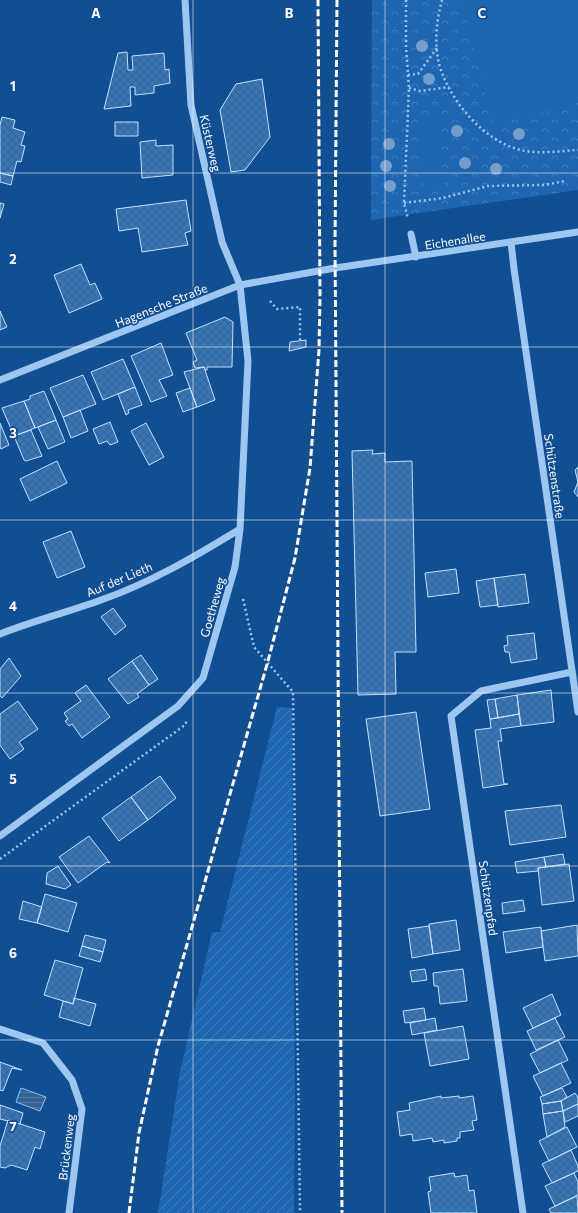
<svg xmlns="http://www.w3.org/2000/svg" width="578" height="1213" font-family="Commissioner,sans-serif">
<style>
.park{fill:url(#park-crowns)}
.garden{fill:url(#garden-furrows)}
.pitch{fill:#1e67b0}
.water{fill:url(#water-rules);stroke:#8dc3f7}
.building{fill:url(#building-cross-hatch);stroke:#c3e1fe}
.lines{fill:none;stroke-linecap:round;stroke-linejoin:round}
.path{stroke:#9cc7f3;stroke-width:2.5;stroke-dasharray:2 3;stroke-linecap:butt}
.minor{stroke:#9cc7f3;stroke-width:7}
.rail{stroke:#fff;stroke-width:3;stroke-dasharray:7 3;stroke-linecap:butt}
.tree{fill:#729fcd}
.grid{fill:none;stroke:#fff;stroke-width:1;stroke-opacity:0.55}
.labels{text-anchor:middle;dominant-baseline:central;stroke-width:3.5;stroke-linejoin:round;paint-order:stroke}
.street-label{font-size:12px;fill:#fff;stroke:#104f92}
.grid-label{font-size:13px;text-anchor:middle;font-weight:bold;fill:#fff;stroke:#104f92;stroke-width:3.5;stroke-linejoin:round;paint-order:stroke}
</style>
<defs>
<pattern id="park-crowns" width="20" height="18" patternUnits="userSpaceOnUse"><rect width="20" height="18" fill="#1e67b0"/><path d="M2 6a3 3 0 1 1 6 0M12 15a3 3 0 1 1 6 0" fill="none" stroke="#407ebc"/></pattern>
<pattern id="garden-furrows" width="10" height="10" patternUnits="userSpaceOnUse"><rect width="10" height="10" fill="#1e67b0"/><path d="M-1 1l2-2M0 10L10 0M9 11l2-2" fill="none" stroke="#407ebc"/></pattern>
<pattern id="water-rules" width="6" height="5" patternUnits="userSpaceOnUse"><rect width="6" height="5" fill="#326192"/><path d="M0 2.5h6" fill="none" stroke="#5179a2"/></pattern>
<pattern id="building-cross-hatch" width="8" height="8" patternUnits="userSpaceOnUse"><rect width="8" height="8" fill="#3476ba"/><path d="M0 0l8 8M0 8l8-8" fill="none" stroke="#406183"/></pattern>
</defs>
<rect width="100%" height="100%" fill="#104f92"/>
<path class="park" d="M372,0H578V190L371,220Z"/>
<path class="garden" d="M277,707L292,708L295,1105L294,1213H158L180,1072L212,932H220Z"/>
<path class="pitch" d="M461,0H578V103L494,125Z
M439,117L444,189L424,190L419,119Z"/>
<path class="water" d="M21,1088L46,1097L40,1111L16,1102Z"/>
<path class="building" d="M127,52L128,70H133L132,56L164,53L165,70L169,69L170,83L154,86V93L135,95V87H130L131,106L104,109L118,53Z
M262,79L270,137L245,170L231,172L220,110L236,84Z
M2,117L15,120L13,128L25,132L21,145L25,146L21,162L17,161L13,176L0,173V125Z
M115,122H138V136H115Z
M156,140V146L173,145V175L142,178L140,142Z
M0,173L13,176L11,185L0,182Z
M186,200L191,231L185,233L188,245L142,252L138,228L119,231L116,209Z
M0,203L4,204L0,218Z
M81,264L90,285L95,283L102,299L69,313L54,275Z
M0,311L7,327L0,330Z
M225,317L233,322L232,367H207V370H205L204,367L195,368L193,362L197,360L186,333Z
M306,340V347L289,351L290,342Z
M161,343L173,375L159,380L167,396L151,402L131,356Z
M123,359L135,387L103,400L91,372Z
M204,367L215,400L197,407L184,372Z
M83,375L96,404L63,417L50,388Z
M135,387L142,405L128,410L129,413L126,415L118,394Z
M190,388L197,407L183,412L176,393Z
M44,391L56,420L35,428L24,401L30,399V396Z
M24,401L35,428L14,436L2,408Z
M80,410L88,431L71,438L63,417Z
M56,420L65,442L48,449L38,427Z
M110,422L118,442L110,445L107,441L99,444L93,429Z
M0,423L9,445L1,449L0,447Z
M146,423L164,457L149,465L131,431Z
M31,430L42,456L26,461L24,460L14,436Z
M373,450L372,454L385,453V462L412,461L416,652H395L396,694L358,695L352,451Z
M57,461L67,483L30,501L20,479Z
M578,467V497L574,492L578,482L575,470Z
M71,531L85,567L57,578L43,542Z
M456,569L459,593L428,597L425,573Z
M525,574L529,603L498,607L494,578Z
M494,578L498,605L480,607L476,581Z
M113,608L126,626L115,635L101,617Z
M534,633L537,659L511,663L509,652H505L504,646L508,645L507,636Z
M141,655L158,679L149,685L132,661Z
M9,658L21,676L2,698L0,696V669Z
M132,661L149,685L137,694L139,697L128,704L108,679Z
M86,685L110,717L82,738L72,724L69,726L65,721L68,719L64,713L81,701L75,693Z
M551,690L554,722L521,726L517,695Z
M517,695L519,714L498,718L495,699Z
M495,699L498,718L490,719L487,700Z
M18,701L38,729L19,742L24,749L10,759L0,745V714Z
M416,712L430,809L380,816L366,719Z
M519,714L521,726L500,729L502,741H498L504,784H508L483,788L475,730L491,728L490,719Z
M160,776L176,798L148,820L131,797Z
M131,797L148,820L119,841L102,818Z
M561,805L566,837L510,845L505,811Z
M89,836L110,863L107,862L78,883L59,857Z
M563,854L565,864L546,867L544,857Z
M544,857L546,867L538,868V871L517,873L515,862Z
M569,864L574,901L542,905L538,868Z
M58,866L71,885L65,889L46,884L47,873Z
M45,894L77,903L68,932L37,923Z
M523,900L525,911L503,914L502,903Z
M23,901L42,907L37,923L19,919Z
M456,920L460,950L433,954L429,924Z
M577,925L578,956L545,961L541,931Z
M429,926L433,954L412,958L408,929Z
M541,927L543,947L506,953L503,932Z
M85,935L106,940L103,952L82,946Z
M82,946L103,952L100,962L79,956Z
M55,960L83,968L73,1004L44,995Z
M425,969L427,980L412,982L410,971Z
M463,969L467,1001L440,1004L438,986H434L433,973Z
M552,994L561,1015L533,1028L523,1008Z
M74,998L96,1004L90,1026L59,1017L63,1001L73,1004Z
M424,1008L426,1020L405,1023L403,1011Z
M435,1018L437,1030L412,1035L410,1023Z
M555,1018L565,1037L536,1050L527,1031Z
M463,1026L469,1059L430,1066L424,1033Z
M558,1040L568,1060L540,1073L530,1054Z
M0,1062L22,1070L12,1068L3,1091L0,1090Z
M561,1063L571,1083L543,1096L533,1076Z
M562,1088L567,1097L561,1101L542,1104L540,1097Z
M575,1093L578,1098V1104L563,1111L561,1101Z
M441,1096V1098L459,1096V1098L473,1096L477,1120L472,1121L474,1130L460,1132V1138H457V1141L444,1143V1140L433,1142L432,1138L413,1141L412,1134L400,1136L397,1112L410,1110L409,1103Z
M561,1101L563,1111L543,1114L542,1104Z
M578,1104V1116L565,1122L563,1111Z
M0,1105L23,1113L20,1124L0,1119Z
M563,1111L565,1127L547,1137L543,1114Z
M8,1120L45,1132L40,1149L35,1147L27,1170L11,1165L5,1168L0,1167V1146Z
M567,1127L577,1147L549,1161L539,1141Z
M571,1150L578,1166V1171L552,1183L542,1164Z
M454,1173L455,1177L467,1175L469,1191L474,1190L477,1213H431L428,1192L431,1191L429,1177Z
M574,1173L578,1182V1195L555,1206L545,1186Z
M577,1196L578,1213H551L549,1209Z"/>
<g class="lines">
<path class="path" d="M406,0V47L409,88L404,203L408,219
M442,0C436,22 433,50 442,73C454,104 483,139 517,149C537,155 558,151 578,150
M408,75L418,74L437,48
M409,88L420,91L449,87
M404,203L443,198L488,186L544,185L565,181
M270,301L277,309L300,307V341
M243,599L254,647L293,692L300,1213
M0,859L185,725L187,720"/>
<path class="minor" d="M411,234L416,257
M511,242L514,269L578,712
M0,380L240,285L335,268L578,232
M0,634C33,621 68,612 101,600C150,583 196,556 240,529
M0,836L178,706L203,678L235,567L240,529L248,361L240,285L222,242L191,105L185,0
M0,1029L43,1043L72,1080L82,1109L69,1213
M523,1213L451,716L481,691L572,672"/>
<path class="rail" d="M337,0L335,245L342,1213
M129,1213L139,1133L158,1046L268,661L295,558L310,468L319,350L320,295L318,0"/>
</g>
<g class="tree">
<circle cx="422" cy="46" r="6"/>
<circle cx="429" cy="79" r="6"/>
<circle cx="457" cy="131" r="6"/>
<circle cx="519" cy="134" r="6"/>
<circle cx="389" cy="144" r="6"/>
<circle cx="465" cy="163" r="6"/>
<circle cx="386" cy="166" r="6"/>
<circle cx="496" cy="169" r="6"/>
<circle cx="390" cy="186" r="6"/>
</g>
<path class="grid" d="M193,0V1213M385,0V1213M0,173H578M0,347H578M0,520H578M0,693H578M0,866H578M0,1040H578"/>
<g class="labels">
<g class="street-label">
<text transform="translate(211 143) rotate(77)">Küsterweg</text>
<text transform="translate(455 240) rotate(-9)">Eichenallee</text>
<text transform="translate(161 305) rotate(-22)">Hagensche Straße</text>
<text transform="translate(555 476) rotate(82)">Schützenstraße</text>
<text transform="translate(119 579) rotate(-23)">Auf der Lieth</text>
<text transform="translate(212 607) rotate(-74)">Goetheweg</text>
<text transform="translate(489 898) rotate(82)">Schützenpfad</text>
<text transform="translate(66 1147) rotate(-83)">Brückenweg</text>
</g>
</g>
<g class="grid-label">
<text x="96" y="18">A</text>
<text x="289" y="18">B</text>
<text x="482" y="18">C</text>
<text x="13" y="91">1</text>
<text x="13" y="264">2</text>
<text x="13" y="438">3</text>
<text x="13" y="611">4</text>
<text x="13" y="784">5</text>
<text x="13" y="958">6</text>
<text x="13" y="1131">7</text>
</g>
</svg>
